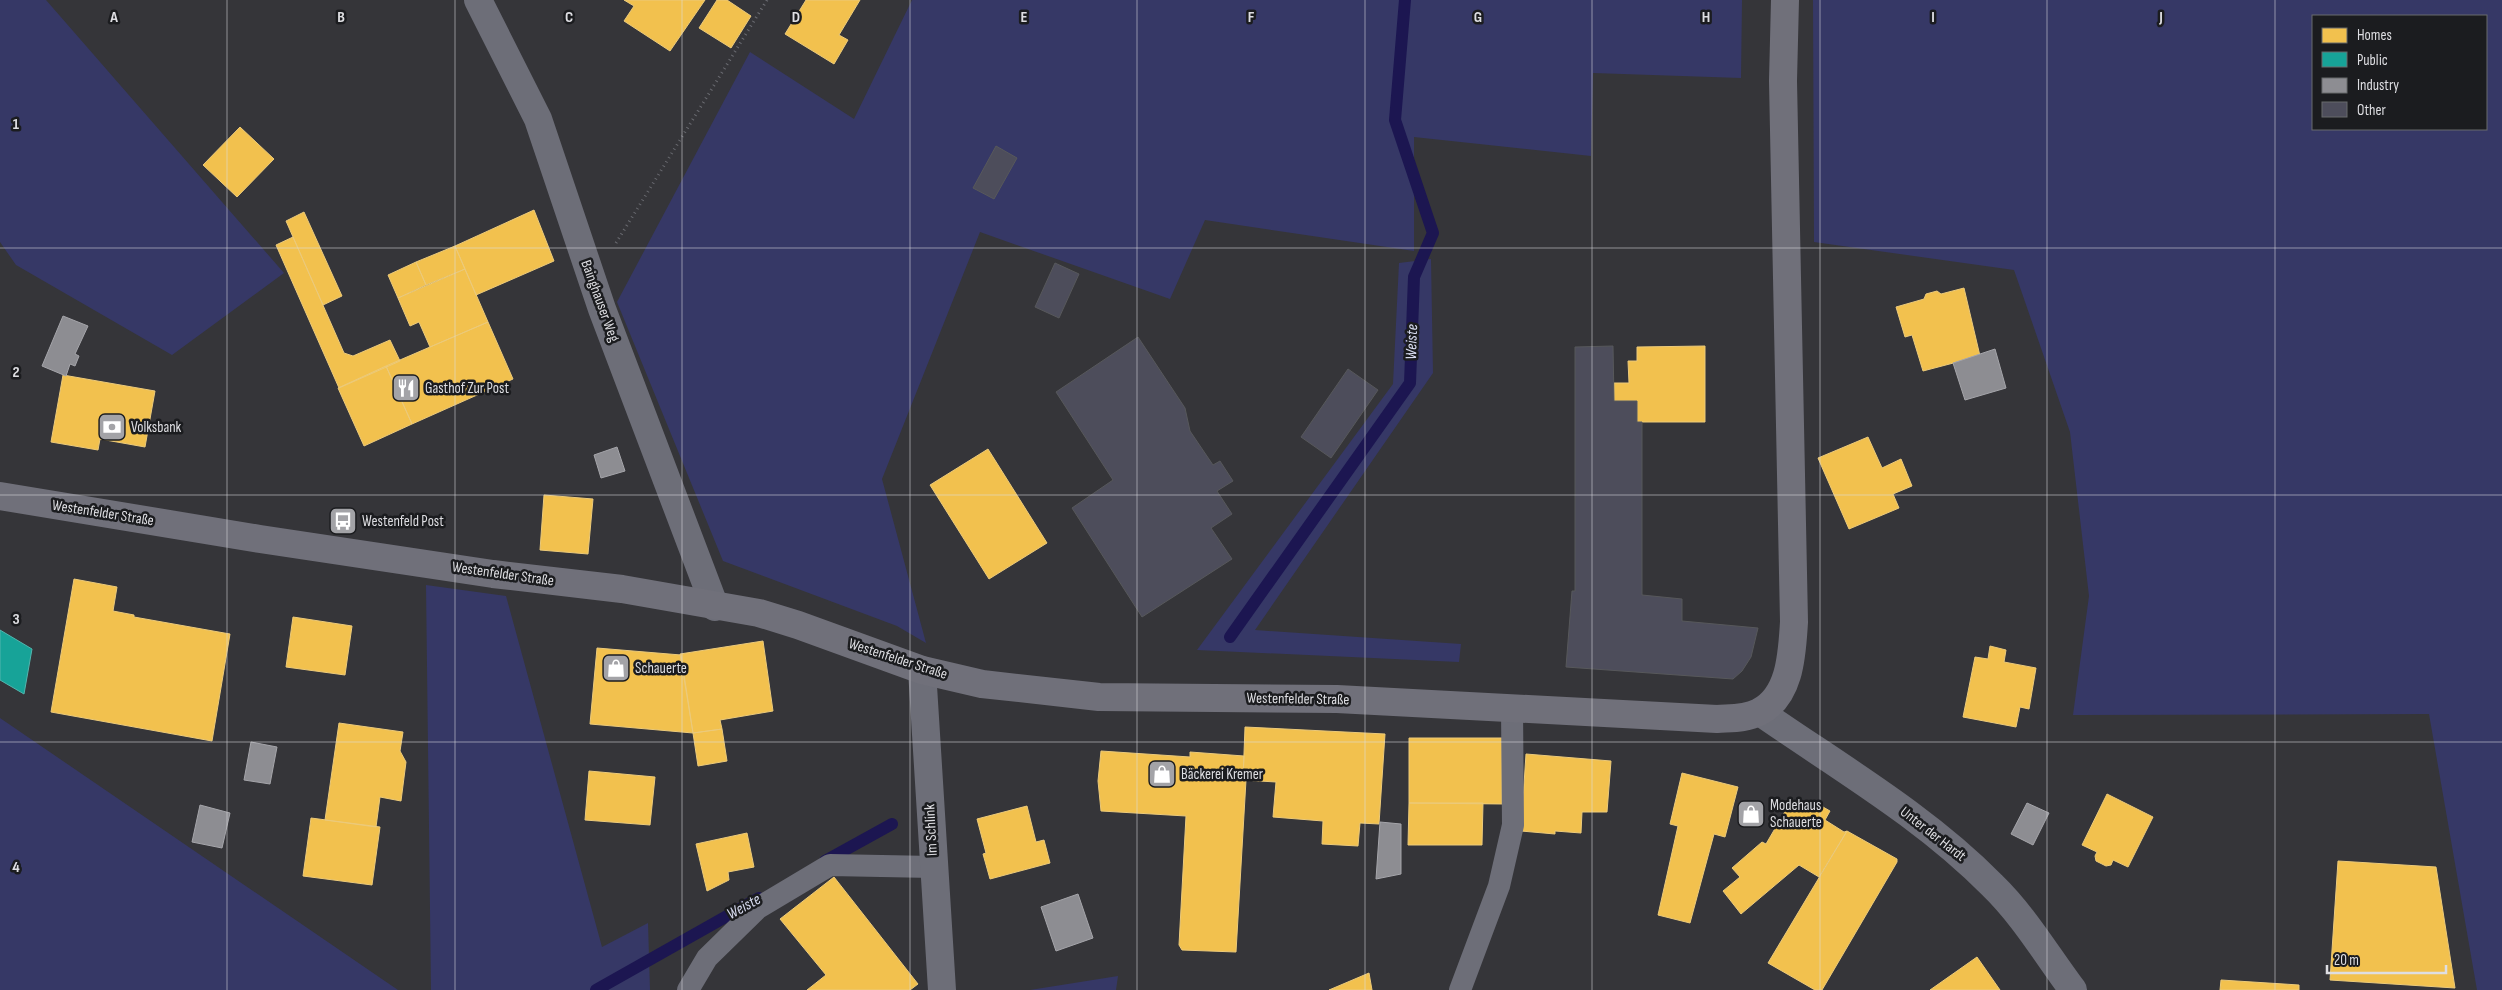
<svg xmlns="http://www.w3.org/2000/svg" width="2502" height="990" font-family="'Sofia Sans Condensed',sans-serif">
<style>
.grass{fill:#363866;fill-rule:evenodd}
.homes{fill:#f2c14e;stroke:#ecca7a}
.public{fill:#17a398;stroke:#53b5ae}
.industry{fill:#8d8d92;stroke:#a5a5aa}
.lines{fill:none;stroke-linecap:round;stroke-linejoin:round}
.stream{stroke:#1c1651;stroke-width:12}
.building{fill:#4d4d5b;stroke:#57585b}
.path{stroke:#6a6b71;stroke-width:3;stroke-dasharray:1 4;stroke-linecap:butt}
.service{stroke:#6d6e78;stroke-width:22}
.minor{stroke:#6d6e78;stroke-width:28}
.tertiary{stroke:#6d6e78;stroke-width:28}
.secondary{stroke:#70707a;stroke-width:28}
.grid{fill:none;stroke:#dedee2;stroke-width:1;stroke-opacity:0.55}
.labels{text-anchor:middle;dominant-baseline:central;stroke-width:5;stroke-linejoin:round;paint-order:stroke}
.street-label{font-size:15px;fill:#dedee2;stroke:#1b1c1f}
.poi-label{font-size:15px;fill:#dedee2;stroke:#1b1c1f;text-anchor:start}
.water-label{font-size:16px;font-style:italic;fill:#d8dcf0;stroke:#1b1c1f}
.grid-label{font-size:16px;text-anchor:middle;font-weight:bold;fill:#dedee2;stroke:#1b1c1f;stroke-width:5;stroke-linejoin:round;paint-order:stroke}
</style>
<rect width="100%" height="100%" fill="#353539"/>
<path class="grass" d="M0,0H46L284,273L172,355L16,265L0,242Z
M912,0H1742L1741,78L1593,73L1591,156L1414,137V251L1205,220L1170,299L980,232L882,479L926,643L897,626L723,561L617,302L750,52L854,119Z
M1813,0H2502V990H2477L2429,714L2073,715L2089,596L2070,432L2014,270L1814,242ZM2313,16H2486V129H2313Z
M1431,259L1433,373L1255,630L1461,644L1459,662L1197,650L1393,384L1399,263Z
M426,585L506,596L602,947L648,923L650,990H431Z
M0,718L398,990H0Z
M1118,976L1116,990H1030Z"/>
<path class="homes" d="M624,0H705L670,51L624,21L634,6Z
M717,0H727L751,16L731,48L699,28Z
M806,0H860L839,35L848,40L834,64L785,34Z
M240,127L274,159L237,197L203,165Z
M534,210L554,261L476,295L455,246Z
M304,212L342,296L323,305L286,221Z
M293,237L344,353L353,356L390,340L400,361L339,388L276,245Z
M455,246L465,269L426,285L416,262Z
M416,262L426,285L398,298L388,275Z
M465,269L488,322L430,347L419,322L410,326L398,298Z
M1964,288L1980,356L1923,371L1912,335L1905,337L1896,307L1924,299L1926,294L1937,291L1941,294Z
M488,322L513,379L412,424L386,366Z
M1705,346V422H1637V401H1614V383H1629L1628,361H1637V347Z
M386,366L412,424L364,446L338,388Z
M63,375L155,391L145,447L100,439L98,450L51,442Z
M1868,437L1882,468L1901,459L1912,486L1893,494L1899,508L1849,529L1818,458Z
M988,449L1047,543L989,579L930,485Z
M544,495L593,499L588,554L540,550Z
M74,579L117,587L113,611L134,615V617L230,634L212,741L51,712Z
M293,617L352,626L345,675L286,667Z
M763,641L773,711L720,720L722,729L693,733L680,654Z
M1990,646L2006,650L2004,662L2036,668L2029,709L2020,707L2016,727L1963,717L1975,657L1988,659Z
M597,648L681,655L693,733L590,724Z
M339,723L403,732L400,751L406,762L401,801L380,797L376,827L325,820Z
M1245,727L1385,734L1379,824L1360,823L1358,846L1322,844L1323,821L1273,817L1276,782L1243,780Z
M722,729L727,761L698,766L693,733Z
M1409,738H1502V804L1409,803Z
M1101,751L1190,757V752L1244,756L1243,780H1246L1236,952L1182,950L1179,945L1186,816L1101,811L1098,781Z
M1526,754L1611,761L1607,812H1582L1581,833L1555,831V834L1521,831Z
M589,771L655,777L650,825L585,820Z
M1682,773L1738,787L1725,837L1714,834L1690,923L1658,915L1678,826L1670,824Z
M2107,794L2153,817L2128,867L2113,860L2111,865L2106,866L2096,861L2095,856L2097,852L2082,845Z
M1791,801L1811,812L1816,803L1830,811L1825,820L1844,832L1847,831L1819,877L1799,865L1741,914L1723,891L1740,877L1732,868L1762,842L1766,844Z
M1409,803H1483L1482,845H1408Z
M1027,806L1036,842L1044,840L1050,863L990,879L983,854L986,853L977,819Z
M311,818L380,827L372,885L303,876Z
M1847,831L1897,859V862L1822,990H1815L1768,963Z
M747,833L754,867L728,872L729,880L707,891L696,844Z
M2338,861L2436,867L2455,988L2330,980Z
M834,877L918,984L910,990H807L826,975L780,919Z
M1977,957L2000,990H1930Z
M1369,973L1372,990H1329Z
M2221,980L2299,985V990H2220Z"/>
<path class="public" d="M0,630L32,649L24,694L0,680Z"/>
<path class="industry" d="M63,316L88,326L75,354L79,356L75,366L70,364L66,376L42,366Z
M1995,349L2006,388L1965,400L1953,363Z
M617,447L625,471L601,478L594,455Z
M251,742L277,747L270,784L244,780Z
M2027,803L2049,813L2033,845L2011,834Z
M200,805L230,813L222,848L192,842Z
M1380,822L1401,824V874L1376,879Z
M1078,894L1093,938L1056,951L1041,907Z"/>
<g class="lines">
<path class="stream" d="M1230,637L1410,383L1414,277L1433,233L1395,120L1405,0
M825,861L892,824
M596,990L759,898"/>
</g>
<path class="building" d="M996,146L1017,158L994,199L973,188Z
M1055,263L1079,274L1059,318L1035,307Z
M1138,337L1185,408L1190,431L1213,465L1220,461L1233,481L1217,491L1232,514L1211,528L1232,559L1142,617L1072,508L1113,480L1056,392Z
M1613,346L1614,401H1637V422H1642V595L1682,599V621L1758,628L1751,657L1742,671L1733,679L1566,667L1572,591H1575V347Z
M1348,369L1378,390L1331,458L1301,437Z"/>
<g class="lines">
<path class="path" d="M616,243L767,0"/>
<path class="service" d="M688,990L707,958L758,908L830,865L933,867
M1460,990L1499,886L1513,825L1512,708"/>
<path class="minor" d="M478,0L538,119L602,309L715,607
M922,670L942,990"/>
<path class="tertiary" d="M1760,712C1839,767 1924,816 1992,885C2024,916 2046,954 2073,990"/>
<path class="secondary" d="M0,496L260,539L493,574L622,589L759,613L798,625L922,670L982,684L1099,697L1337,699L1717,719C1731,718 1746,719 1759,712C1791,696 1792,652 1794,622L1783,81L1785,0"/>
</g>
<path class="grid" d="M227,0V990M455,0V990M682,0V990M910,0V990M1137,0V990M1365,0V990M1592,0V990M1820,0V990M2047,0V990M2275,0V990M0,248H2502M0,495H2502M0,742H2502"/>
<defs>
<g id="restaurant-square" transform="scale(1.4375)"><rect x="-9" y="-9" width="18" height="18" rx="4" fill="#a3a3a7" stroke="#1b1c1f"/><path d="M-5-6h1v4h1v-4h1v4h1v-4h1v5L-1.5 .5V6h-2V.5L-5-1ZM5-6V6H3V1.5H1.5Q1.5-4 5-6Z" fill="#fff"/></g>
<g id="bank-square" transform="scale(1.4375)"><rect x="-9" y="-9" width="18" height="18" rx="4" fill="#a3a3a7" stroke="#1b1c1f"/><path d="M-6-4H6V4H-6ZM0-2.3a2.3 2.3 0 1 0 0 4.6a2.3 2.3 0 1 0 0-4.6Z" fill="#fff"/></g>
<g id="bus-square" transform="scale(1.4375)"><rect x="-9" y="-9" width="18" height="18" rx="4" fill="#a3a3a7" stroke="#1b1c1f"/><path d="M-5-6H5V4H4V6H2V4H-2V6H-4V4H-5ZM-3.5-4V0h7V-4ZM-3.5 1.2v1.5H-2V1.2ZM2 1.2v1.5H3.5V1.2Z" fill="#fff"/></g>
<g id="shop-square" transform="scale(1.4375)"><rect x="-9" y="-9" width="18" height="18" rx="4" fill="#a3a3a7" stroke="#1b1c1f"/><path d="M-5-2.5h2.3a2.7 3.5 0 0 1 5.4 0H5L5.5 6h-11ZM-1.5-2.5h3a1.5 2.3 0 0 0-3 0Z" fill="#fff"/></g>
</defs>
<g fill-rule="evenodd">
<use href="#restaurant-square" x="406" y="388"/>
<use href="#bank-square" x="112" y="427"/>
<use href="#bus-square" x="343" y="521"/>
<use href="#shop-square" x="616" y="668"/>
<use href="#shop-square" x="1162" y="774"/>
<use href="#shop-square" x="1751" y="814"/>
</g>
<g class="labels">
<g class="street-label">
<text transform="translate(600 301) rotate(70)">Bainghauser Weg</text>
<text transform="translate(103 513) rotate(9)">Westenfelder Straße</text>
<text transform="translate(503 574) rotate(8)">Westenfelder Straße</text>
<text transform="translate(898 659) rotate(18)">Westenfelder Straße</text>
<text transform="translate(1298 699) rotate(1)">Westenfelder Straße</text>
<text transform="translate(931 830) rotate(-93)">Im Schlink</text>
<text transform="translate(1933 834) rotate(38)">Unter der Hardt</text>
</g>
<g class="poi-label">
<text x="425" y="388">Gasthof Zur Post</text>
<text x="131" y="427">Volksbank</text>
<text x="362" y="521">Westenfeld Post</text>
<text x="635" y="668">Schauerte</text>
<text x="1181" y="774">Bäckerei Kremer</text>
<text x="1770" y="805">Modehaus<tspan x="1770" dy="17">Schauerte</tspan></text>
</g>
<g class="water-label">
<text transform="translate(1412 342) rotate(-88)">Weiste</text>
<text transform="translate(744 907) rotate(-29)">Weiste</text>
</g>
</g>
<g class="grid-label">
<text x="114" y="22">A</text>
<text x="341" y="22">B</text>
<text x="569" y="22">C</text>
<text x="796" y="22">D</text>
<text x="1024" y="22">E</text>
<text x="1251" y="22">F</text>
<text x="1478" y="22">G</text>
<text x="1706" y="22">H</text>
<text x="1933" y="22">I</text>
<text x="2161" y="22">J</text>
<text x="16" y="129">1</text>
<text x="16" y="377">2</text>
<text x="16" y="624">3</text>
<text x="16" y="872">4</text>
</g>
<rect x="2312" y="15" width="175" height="115" fill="#1b1c1f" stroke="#696a6d"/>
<rect x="2322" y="28" width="25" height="15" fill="#f2c14e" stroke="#696a6d"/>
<text x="2357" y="40" font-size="15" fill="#dedee2">Homes</text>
<rect x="2322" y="52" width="25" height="15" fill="#17a398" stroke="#696a6d"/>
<text x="2357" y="65" font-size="15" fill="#dedee2">Public</text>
<rect x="2322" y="78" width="25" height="15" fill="#8d8d92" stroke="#696a6d"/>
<text x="2357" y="90" font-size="15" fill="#dedee2">Industry</text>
<rect x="2322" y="102" width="25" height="15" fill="#4d4d5b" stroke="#696a6d"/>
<text x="2357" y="115" font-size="15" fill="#dedee2">Other</text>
<path d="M2327 965v8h119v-8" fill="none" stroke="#dedee2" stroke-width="2.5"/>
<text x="2334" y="965" font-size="15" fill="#dedee2" stroke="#1b1c1f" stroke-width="4" paint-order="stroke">20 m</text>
</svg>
